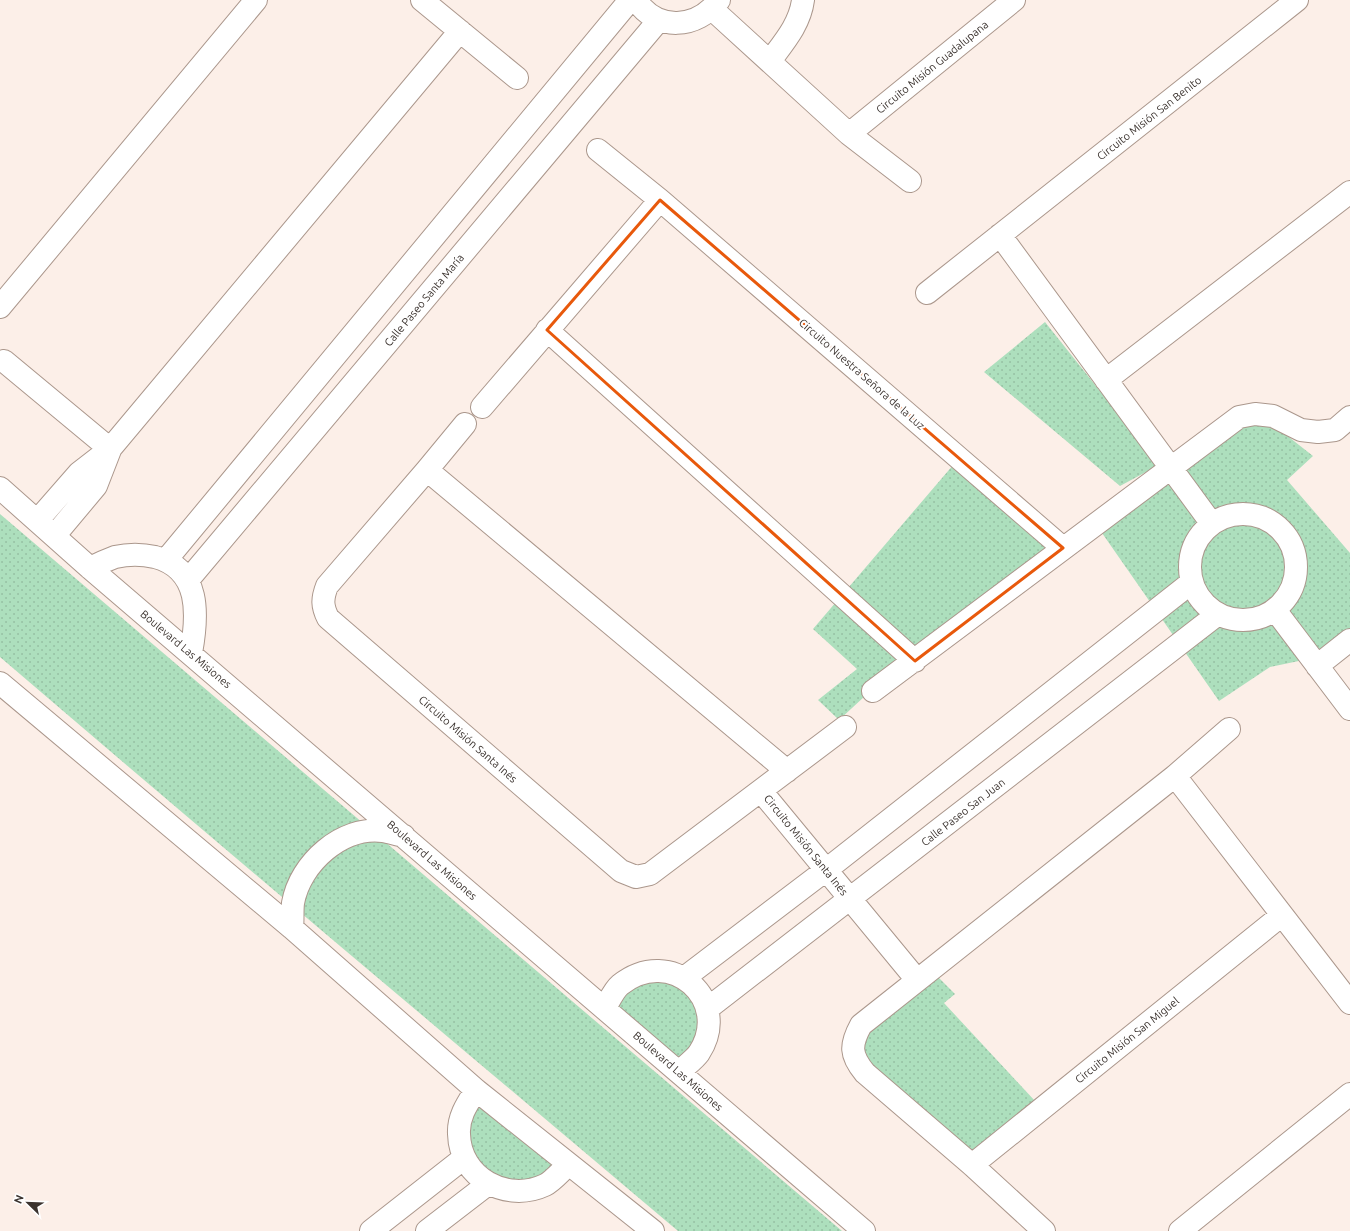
<svg xmlns="http://www.w3.org/2000/svg" width="1350" height="1231" font-family="Ubuntu,sans-serif">
<style>
.grass{fill:url(#grass-dots)}
.lines{fill:none;stroke-linecap:round;stroke-linejoin:round}
.minor-casing{stroke:#ab978c;stroke-width:24}
.minor{stroke:#fff;stroke-width:22}
.marked{fill:none;stroke:#e8590c;stroke-width:3;stroke-linejoin:round}
.labels{text-anchor:middle;dominant-baseline:central;stroke-width:4;stroke-linejoin:round;paint-order:stroke}
.street-label{font-size:11px;fill:#3b332f;stroke:#fff}
</style>
<defs>
<pattern id="grass-dots" width="8" height="8" patternUnits="userSpaceOnUse"><rect width="8" height="8" fill="#addfbd"/><path d="M2 2h.1M6 6h.1" fill="none" stroke="#96c0a3" stroke-width="1.8" stroke-linecap="round"/></pattern>
</defs>
<rect width="100%" height="100%" fill="#fcefe8"/>
<path class="grass" d="M1045,322L1159,465L1120,486L984,372Z
M1271,423L1313,456L1287,480L1350,553V629L1318,657L1270,667L1219,701L1102,533L1240,425Z
M954,464L1051,547L903,661L839,720L818,700L857,669L813,629Z
M0,514L842,1231H678C452,1040 225,850 0,657Z
M936,975L955,994L944,1003L1035,1101L971,1155L861,1062L859,1038Z
M637,979L677,980L697,995V1050L681,1063L611,1005Z
M479,1101L559,1167L522,1183L493,1182L466,1150L471,1111Z"/>
<g class="lines">
<g class="minor-casing">
<path id="minor" d="M422,0L517,78
M636,0C657,32 697,29 719,0
M712,9L849,134L910,181
M770,61C784,42 800,24 803,0
M849,134L1014,0
M598,150L660,200L1063,548
M1000,235L1212,524
M927,293L1297,0
M0,307L256,0
M547,330L915,661
M4,361L110,449
M1106,380L1350,192
M482,407L660,200
M465,424L427,470L327,586C322,599 322,606 328,618L621,871L636,877L650,874L845,727
M427,470L787,771
M0,488L90,568L864,1231
M1190 567a53 53 0 1 1 106 0a53 53 0 1 1-106 0Z
M37,521L79,473L110,449L460,31
M55,535L96,486L110,450
M166,560L630,0
M90,568C98,564 107,560 115,557C128,554 142,554 155,557C201,569 198,615 191,653
M188,580L659,20
M1275,610L1350,709
M1317,666L1350,640
M0,683L292,928L476,1090L653,1231
M873,691L1239,417L1255,414L1273,416L1301,430L1318,432L1335,430L1350,417
M1175,776L1350,1003
M761,791L917,980
M292,928C293,920 292,911 293,903C300,863 342,826 383,831C390,832 397,835 404,836
M684,978L826,870L1192,582
M605,1008C609,1001 614,990 620,985C671,944 733,1001 699,1053C694,1060 685,1066 679,1072
M707,1009L1218,614
M476,1090C467,1104 458,1117 459,1134C460,1178 507,1203 545,1185C553,1181 561,1171 568,1165
M972,1165L1282,915
M371,1231L464,1158
M427,1231L488,1184
M1044,1231L972,1165L865,1073C850,1055 850,1045 861,1025L1175,776L1229,729
M1180,1231L1350,1094"/>
</g>
<use href="#minor" class="minor"/>
</g>
<path class="marked" d="M660,200L1063,548L915,661L547,330Z"/>
<g class="labels">
<g class="street-label">
<text transform="translate(932 67) rotate(-39)">Circuito Misión Guadalupana</text>
<text transform="translate(1149 118) rotate(-38)">Circuito Misión San Benito</text>
<text transform="translate(424 300) rotate(-50)">Calle Paseo Santa María</text>
<text transform="translate(862 374) rotate(41)">Circuito Nuestra Señora de la Luz</text>
<text transform="translate(186 649) rotate(40)">Boulevard Las Misiones</text>
<text transform="translate(468 739) rotate(41)">Circuito Misión Santa Inés</text>
<text transform="translate(963 812) rotate(-38)">Calle Paseo San Juan</text>
<text transform="translate(806 845) rotate(51)">Circuito Misión Santa Inés</text>
<text transform="translate(432 860) rotate(41)">Boulevard Las Misiones</text>
<text transform="translate(1127 1040) rotate(-39)">Circuito Misión San Miguel</text>
<text transform="translate(678 1071) rotate(41)">Boulevard Las Misiones</text>
</g>
</g>
<g transform="translate(28 1203) rotate(293)" stroke="#ffffff" stroke-width="3" paint-order="stroke">
<path d="M0-3L7 15L0 10L-7 15Z" fill="#3b332f"/>
<text y="-6" font-size="11" font-weight="bold" text-anchor="middle" fill="#3b332f">N</text>
</g>
</svg>
